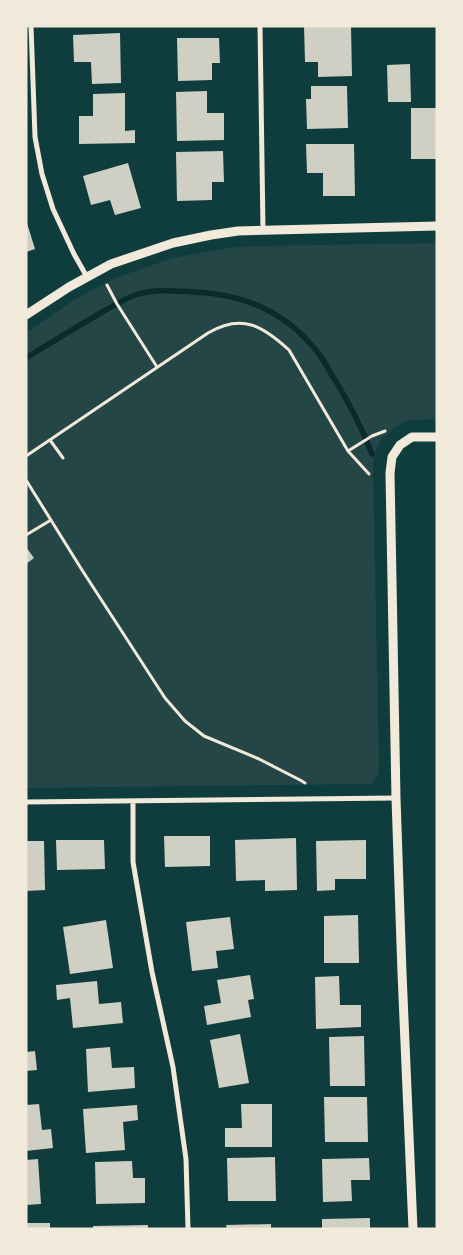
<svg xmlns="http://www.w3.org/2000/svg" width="463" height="1255" font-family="Manrope,sans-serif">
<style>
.green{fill:#244646}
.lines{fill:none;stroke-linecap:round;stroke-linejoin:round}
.stream{stroke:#0a2a2b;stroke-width:5.5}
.building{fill:#cfcfc3}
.path{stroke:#f1e9da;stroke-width:3}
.minor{stroke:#f1e9da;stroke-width:5}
.tertiary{stroke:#f1e9da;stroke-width:9}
</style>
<rect width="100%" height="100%" fill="#0f3d3e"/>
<path class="green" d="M437,243V419L409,420L395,427L380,441L375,453L373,465L379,768C378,775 376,780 371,784L26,788V333L74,300L115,278L173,258L210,251L236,247L262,246Z"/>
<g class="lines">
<path class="stream" d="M26,358C52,342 78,326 104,311C115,305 126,298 138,294C157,289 175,291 194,292C245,294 288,313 319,354C325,362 329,371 335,380C349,403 362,428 372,454"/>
</g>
<path class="building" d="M304,26H351L352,76L318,77V62H305Z
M120,33L121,83L92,84L91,62H74L73,35Z
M177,38H219L220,63H212V80L178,81Z
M410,64L411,102H388L387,65Z
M311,86H347L348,128L307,129L306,99H311Z
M207,91V113H224V140L177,141L176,92Z
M125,93V131L135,130V143L79,144V116H93V94Z
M411,108H437V159H411Z
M306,144H354L355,196H323V173H307Z
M223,151L224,182H212V200L177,201L176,152Z
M128,163L141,208L115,215L110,200L91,205L83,176Z
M26,220L35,249L26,252Z
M26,547L34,558L26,564Z
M164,836H210V866L165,867Z
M296,838L297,890L265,891V880L236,881L235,840Z
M56,840H104L105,869L57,870Z
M366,840V879H335V890L317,891L316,841Z
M26,841H44L45,890L26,891Z
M358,915L359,963H324V916Z
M230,917L234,949L216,951L218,968L192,971L186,922Z
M106,920L113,968L70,974L63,927Z
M250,975L254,999L248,1000L251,1017L207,1025L204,1006L221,1003L217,980Z
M339,976L340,1005H361V1027L316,1029L315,977Z
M97,981L99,1004L121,1002L123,1023L73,1028L70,998L57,1000L56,985Z
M240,1034L249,1083L219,1088L210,1040Z
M364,1036L365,1086H330L329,1037Z
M110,1047L112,1068L134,1067L135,1088L88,1092L86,1049Z
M35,1051L37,1070L26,1071V1052Z
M324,1097H367L368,1142H325Z
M39,1104L42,1130L51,1129L53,1148L26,1151V1105Z
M241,1104H272V1147H225V1128H242Z
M137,1105L138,1120L123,1122L125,1150L86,1153L83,1109Z
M275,1157L276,1201H228L227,1158Z
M369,1158L370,1180H351L352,1201L323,1202L322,1159Z
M38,1159L41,1204L26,1205V1160Z
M132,1161L133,1178H145V1203L96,1204L95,1162Z
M370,1218V1229H322V1219Z
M26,1223H50V1229H26Z
M271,1224V1229H227L226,1225Z
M148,1225V1229H93V1226Z"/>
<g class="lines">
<path class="path" d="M107,285L117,304L157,367
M50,440L63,458
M348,451L372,436L385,431
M26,456L208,333C242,313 263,326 289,350L348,451L369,474
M26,480L82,570L165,698L185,721L204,736L259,759L300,780L305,783
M26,535L51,520"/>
<path class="minor" d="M31,26L35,137L42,174L53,209L74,254L87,277
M260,26L263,230
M133,801V862L152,972L173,1067L186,1159L188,1229
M26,802L396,798"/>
<path class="tertiary" d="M26,315L69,287L111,264L173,243L211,235L238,231L437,226
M413,1229L402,973L396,798L390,473L392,457L400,445L412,437H437"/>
</g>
<rect width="463" height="1255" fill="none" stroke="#f1e9da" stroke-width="55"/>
</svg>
